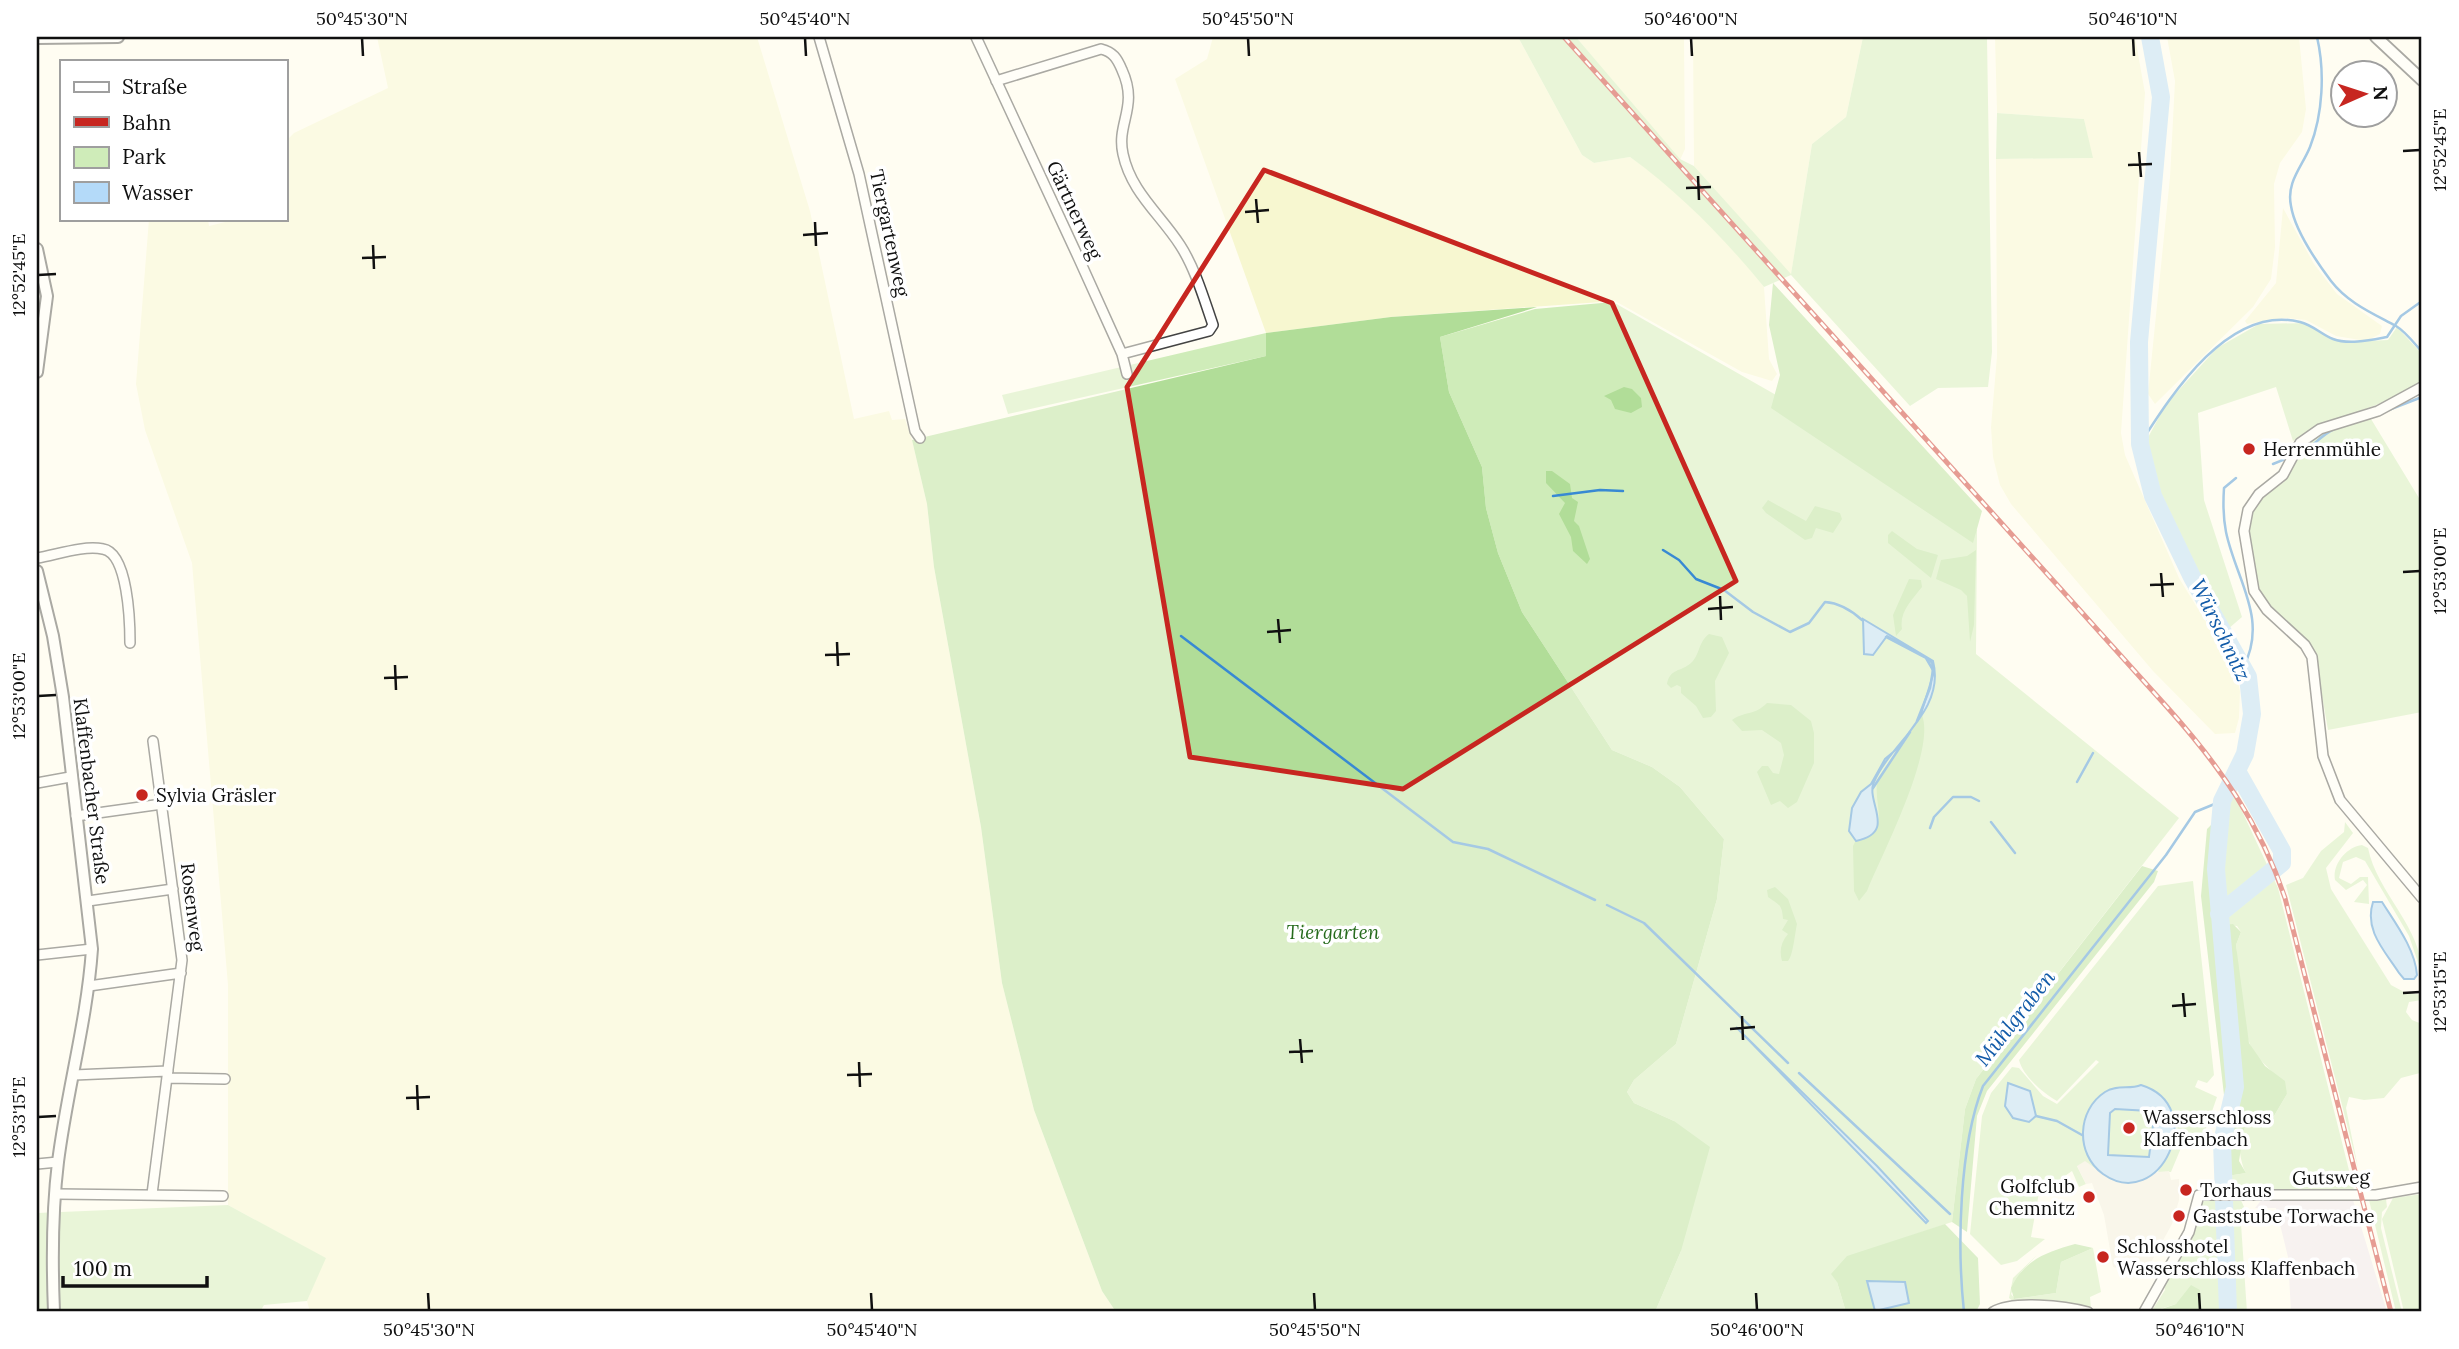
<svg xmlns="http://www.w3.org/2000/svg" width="2459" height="1349" font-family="Lora,serif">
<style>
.industrial{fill:#eee4ee}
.farmland{fill:#f7f7d0}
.green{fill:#cfecb9}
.forest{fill:#b1dd98}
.plaza{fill:#f1eddf}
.water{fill:#b4daf9;stroke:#3889d3;stroke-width:2;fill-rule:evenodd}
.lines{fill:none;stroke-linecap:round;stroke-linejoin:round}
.stream{stroke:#3889d3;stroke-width:2.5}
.river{stroke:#b4daf9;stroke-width:18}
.minor-casing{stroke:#434343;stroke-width:12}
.tertiary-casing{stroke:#434343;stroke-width:14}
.minor{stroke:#fff;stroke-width:9}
.tertiary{stroke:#fff;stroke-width:10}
.rail-casing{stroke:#c72620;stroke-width:5}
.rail{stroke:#fff;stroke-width:2.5;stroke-dasharray:8;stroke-linecap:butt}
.marked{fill:none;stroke:#c72620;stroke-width:5;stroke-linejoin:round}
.ticks{fill:none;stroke:#101010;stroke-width:2.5}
.poi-dot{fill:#c72620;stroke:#fff;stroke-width:2.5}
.labels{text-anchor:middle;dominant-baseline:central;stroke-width:7;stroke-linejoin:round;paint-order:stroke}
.street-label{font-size:19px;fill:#101010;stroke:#fff}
.poi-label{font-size:19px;fill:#101010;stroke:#fff;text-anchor:start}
.park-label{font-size:19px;font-style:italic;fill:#266b1c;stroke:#fff}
.water-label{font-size:21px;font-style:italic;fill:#125ba8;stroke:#fff}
.neatline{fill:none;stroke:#101010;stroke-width:2.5}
.ticks-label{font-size:18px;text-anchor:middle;fill:#101010}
</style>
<rect width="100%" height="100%" fill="#fffdf2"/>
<path class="industrial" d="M2263,1198L2353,1200L2387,1312H2291L2288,1257L2276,1208H2255Z"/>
<path class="farmland" d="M377,37H757L810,211L854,419L889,411L892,420L905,419L912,440L927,504L934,567L981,827L1002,983L1034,1110L1102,1291L1116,1312H310L307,1301L325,1258L228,1205V985L192,563L145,430L136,384L149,219H208L209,226L237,219H285V142L294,133L388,88Z
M1213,37H1518L1582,155L1594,163L1630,157L1664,181L1731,246L1764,287L1769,359L1777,374L1772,381L1742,372L1615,301L1391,317L1266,333L1175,79L1207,59Z
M1576,37H1684L1685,149L1680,160Z
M1693,37H1863L1846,117L1812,144L1791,275L1694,166Z
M1995,37H2135L2145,93L2121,433L2125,455L2179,578L2235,669L2240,691L2239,718L2235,733L2215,734L2153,671L2011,504L2000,485L1993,457L1991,427L1997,356L1996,159L2092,158L2084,119L1997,113Z
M2167,37H2299L2306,109L2302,132L2280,163L2274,184L2275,247L2271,279L2253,307L2155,404L2148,394L2170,177L2175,81Z
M2283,208L2314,264L2337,294L2382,326L2380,334L2366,341L2336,336L2306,320L2285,318L2247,324L2245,321L2276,283Z"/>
<path class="green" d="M1518,37H1576L1680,159L1694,166L1791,274L1812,144L1846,117L1863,37H1987L1992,352L1988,387L1938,388L1910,406L1791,275L1764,287C1724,238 1681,194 1630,157L1594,163L1582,155Z
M1997,113L2084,119L2093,158L1996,159Z
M1613,302L1804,411L1977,530L1976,654L2179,818L1976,1079L1965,1109L1952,1222L1847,1257L1837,1282L1846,1312H1655L1681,1251L1674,1121L1634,1103L1627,1092L1634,1080L1676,1044L1717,899L1724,839L1680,787L1652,767L1612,750L1522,612L1498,553L1486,508L1482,467L1449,392L1440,337L1535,309Z
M2305,323C2340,348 2349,341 2388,340L2397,327L2422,354V384C2381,408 2334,415 2293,441L2276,387L2198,413L2204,500L2242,617L2228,629L2162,504L2145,443L2166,404L2217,348L2259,324Z
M1266,333V356L1008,414L1002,395Z
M2368,414L2422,503V712L2328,730L2315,655L2269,609L2256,590L2247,530L2249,517L2259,500L2284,482L2295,462L2300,443L2320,429Z
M2234,794L2278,888L2354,1190L2253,1193L2246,1189H2227V1176L2246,1173C2239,1161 2234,1126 2251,1119C2257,1116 2267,1117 2274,1116L2287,1094C2278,1070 2257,1064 2249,1042C2239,1016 2239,974 2236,945L2241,932L2237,926L2223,925L2220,869L2228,804Z
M2345,822L2353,833L2326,868L2331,889L2391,985L2404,992L2422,995V1000L2409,1002L2406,1012L2412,1020L2422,1024L2420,1073L2401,1078L2384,1098L2364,1100L2349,1097L2346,1108L2358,1168L2286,885L2303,878L2321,851L2344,832Z
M2362,845L2368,848C2377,893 2422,927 2422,974L2409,936L2365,861L2356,857L2343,862L2339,878L2351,884L2360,877H2368L2369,904L2354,902L2367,885L2363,880L2346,890L2335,880C2332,865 2346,847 2362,845Z
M2193,881L2214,1075L2207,1083L2198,1080L2195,1087L2217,1097L2201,1143L2186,1136L2171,1172H2158L2174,1142L2135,1087H2129L2082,1135L2097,1168L2077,1166L2086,1184L2079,1187L2072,1171L2048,1188L2040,1187L2031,1237L2045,1239L2017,1261L2001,1265L1970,1234L1982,1116L1991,1093L2012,1067L2019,1068L2043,1096L2057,1104L2099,1062L2096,1060L2057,1101C2043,1093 2023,1076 2019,1060L2158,886Z
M2114,1109L2150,1111L2154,1116L2150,1157L2108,1155L2110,1112Z
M2422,1194V1312H2404L2382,1219L2393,1198Z
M2239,1196L2245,1209H2240L2247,1312H2202L2200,1290L2176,1304L2151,1312L2165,1290L2164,1285L2193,1232L2202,1203L2207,1199Z
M2386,1199L2387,1207L2382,1212L2381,1228L2402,1312H2396L2369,1200Z
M228,1205L326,1258L307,1301L264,1305L260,1312H37V1213Z
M2093,1248L2101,1292L2090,1297L2091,1309L2015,1303L2009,1298L2013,1278L2037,1255L2021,1272L2011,1294L2015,1299L2056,1293L2061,1262Z"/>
<path class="forest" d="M1773,283L1982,511L1973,543L1771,408L1780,375L1769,325Z
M1537,307L1440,337L1449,392L1482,467L1486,508L1498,553L1522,612L1612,750L1652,767L1680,787L1724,839L1717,899L1676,1044L1634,1080L1627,1092L1634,1103L1674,1121L1710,1147L1681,1251L1655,1312H1116L1102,1291L1034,1110L1002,983L981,827L934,567L927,504L912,440L1266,356V333L1391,317Z
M1624,387L1632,389L1641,398L1642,407L1631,413L1615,409L1611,400L1604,396Z
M1546,471H1552L1570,484L1572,498L1578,502L1574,521L1579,526L1590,559L1587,564L1573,551L1571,537L1559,514L1565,503L1546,483Z
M1768,500L1806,521L1815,506L1840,513L1842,519L1833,533L1816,528L1812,538L1805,540L1766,513L1762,508Z
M1892,531L1917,549L1938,555L1931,578L1888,543V535Z
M1976,550L1974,625L1970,642L1967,596L1961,590L1936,579L1941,560L1967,556Z
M1909,579L1921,580L1922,587C1912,600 1899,612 1902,629L1896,636L1893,615Z
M1709,634L1722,637L1729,653L1715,681L1716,711L1711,717L1703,718L1696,706L1681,693V687L1677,685L1671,688L1667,684C1670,668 1681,672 1691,663C1700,655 1698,642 1709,634Z
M1767,703L1791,705L1811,721L1814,733V763L1797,802L1788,808L1780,801L1771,805L1757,772L1762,766H1768L1773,773L1779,774L1784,755L1781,743L1762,730L1742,731L1732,720C1744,711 1754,716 1767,703Z
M1922,715C1936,751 1882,854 1867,891L1859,901L1854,891L1853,846L1855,842C1895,832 1871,804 1878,778Z
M2216,820L2215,914L2230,1057L2229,1096L2224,1095L2201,896L2207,829Z
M2142,866L2158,871L2154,882L1987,1091L1977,1116L1967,1232L1952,1222L1965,1109L1976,1079Z
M1775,887L1788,899L1797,924C1795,933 1793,956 1788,961H1782C1779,951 1781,942 1788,934L1782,930L1788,920L1783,919C1782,904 1779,905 1768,897L1767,890Z
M2233,924L2241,932L2236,945L2249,1043L2265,1066L2285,1081L2287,1094L2274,1116L2251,1119L2245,1124L2239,1161L2246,1173L2227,1176L2229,1145L2238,1086L2223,925Z
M1945,1224L1978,1258L1980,1304L1976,1312H1846L1837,1282L1831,1274L1847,1256Z
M2075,1244L2093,1248L2061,1262L2056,1293L2014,1299L2011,1288C2025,1259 2047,1252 2075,1244Z
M2191,1285L2200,1290L2202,1312H2153L2176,1304Z"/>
<path class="plaza" d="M2085,1161L2108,1177L2123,1181L2140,1180L2158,1172L2169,1171L2171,1180L2179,1179V1200L2172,1224L2144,1275L2113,1267L2104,1215L2092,1183L2086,1184L2077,1166Z"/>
<path class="water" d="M1863,619L1933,661C1946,711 1891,742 1874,782C1865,802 1898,832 1856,841L1849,831L1852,808L1861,792L1871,784L1885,759L1898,748L1920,717L1933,675L1932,663L1926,657L1887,636L1873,655L1864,654Z
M2373,902H2382C2396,924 2415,949 2417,975L2414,979H2404L2399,973C2384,950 2364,930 2373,902Z
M1736,1027L1877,1166L1928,1221L1926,1223Z
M2008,1083L2030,1091L2036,1116L2029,1122L2013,1118L2005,1106Z
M2141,1085C2210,1106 2160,1214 2103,1174C2075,1154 2077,1110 2105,1092C2118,1084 2129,1090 2141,1085ZM2115,1109L2149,1111V1116L2154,1117L2149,1157L2108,1155L2110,1113Z
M1867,1281L1905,1282L1909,1303L1875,1311Z"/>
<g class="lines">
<path class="stream" d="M2317,37C2325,71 2323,114 2310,147C2302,167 2286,182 2291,206C2295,231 2316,261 2331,281C2348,303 2372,313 2396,326C2406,332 2414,343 2422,352
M2386,411L2422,397
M2140,444C2172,394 2229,304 2300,322C2313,325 2322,335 2333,339C2349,345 2371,340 2387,337L2401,316L2422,301
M2297,455C2311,450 2319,436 2334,429
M2273,464L2288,458
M2236,478L2224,488C2223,503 2223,517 2226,532C2236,580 2269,619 2243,668
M1553,496L1600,490L1623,491
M1663,550L1679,560L1696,579L1724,590L1753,612L1790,632L1809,623L1825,602C1840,603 1851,610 1862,620
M1181,636L1453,842L1488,849L1595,900
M1886,637L1926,658L1933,670L1930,688L1917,721
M2077,782L2093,753
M1873,788L1910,732
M1991,822L2015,853
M1930,828L1934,817L1953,797H1971L1979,801
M1607,905L1644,923L1788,1063
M1799,1073L1950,1214
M2036,1116L2057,1121L2082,1135
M1964,1312C1957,1247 1959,1147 1983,1086L2166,855L2195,812L2222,801"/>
<path class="river" d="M2150,37L2161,97L2139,342L2140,444L2153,496L2192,577L2248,677L2252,714L2245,754L2222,801L2216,869L2235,1087L2222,1142L2228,1312
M2219,914L2282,863V851L2237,771"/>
<g class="minor-casing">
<path id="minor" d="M819,37L859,174L915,431L920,438
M976,37L1079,259L1122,354L1127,374
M996,81L1101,49C1113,52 1117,58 1122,70C1139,107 1116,123 1123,154C1131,192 1160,214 1180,245C1195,268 1204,299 1213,325L1209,331L1122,354
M2422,387L2378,411L2320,429L2300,443L2283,475L2259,494L2248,510L2244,531L2254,591L2267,610L2305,645L2312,657L2323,756L2340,800L2422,898
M37,558C56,555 83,545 103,549C128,553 130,622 130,643
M37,783L70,777
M76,816L162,804
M88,901L173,889
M37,955L92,949
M89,986L181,973
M74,1075L168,1071
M168,1078L225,1079
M37,1164L58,1162
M57,1194L223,1196
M152,1194L182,960L153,741
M1993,1312C2013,1300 2065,1306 2088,1312
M2144,1312L2189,1232L2199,1195H2376L2422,1187"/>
</g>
<g class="tertiary-casing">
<path id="tertiary" d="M2376,37L2422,80
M37,38L118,37
M37,249L47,296L37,372
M37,571L53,636L63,697L92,949C87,1021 67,1090 58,1162C52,1211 52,1263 54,1312"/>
</g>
<use href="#minor" class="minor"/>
<use href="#tertiary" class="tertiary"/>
<g class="rail-casing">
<path id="rail" d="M1564,37L2167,707C2219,765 2260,823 2285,898L2391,1312"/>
</g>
<use href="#rail" class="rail"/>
</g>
<path d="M0 0H2459V1349H0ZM1264,170L1612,303L1736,581L1403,789L1190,757L1127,387Z" fill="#fffdf2" fill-opacity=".55" fill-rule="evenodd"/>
<path class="marked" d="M1264,170L1612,303L1736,581L1403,789L1190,757L1127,387Z"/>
<path class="ticks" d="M362,38L363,56M805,38L806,56M1248,38L1249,56M1691,38L1692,56M2133,38L2134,56M2403,151L2420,150M2139,152L2141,177M2128,165L2152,164M1698,176L1699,200M1686,188L1711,187M1256,199L1258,223M1245,212L1269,210M815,222L816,246M803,235L828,233M373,245L374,269M362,258L386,257M38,275L56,274M2403,572L2420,571M2161,573L2163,597M2150,585L2174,584M1720,596L1721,620M1708,609L1733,607M1278,619L1280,643M1267,632L1291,630M837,642L838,666M825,655L850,654M395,665L396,690M384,678L408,677M38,696L56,695M2183,993L2185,1017M2403,993L2420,992M2172,1006L2196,1004M1742,1016L1743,1040M1730,1029L1755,1027M1300,1039L1302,1063M1289,1052L1313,1051M859,1062L860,1087M847,1075L872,1074M417,1085L418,1110M406,1098L430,1097M38,1117L56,1116M428,1293L429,1310M871,1293L872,1310M1314,1293L1315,1310M1756,1293L1757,1310M2199,1293L2200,1310"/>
<g class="poi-dot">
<circle cx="2249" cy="449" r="7"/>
<circle cx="142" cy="795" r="7"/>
<circle cx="2129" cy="1128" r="7"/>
<circle cx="2186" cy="1190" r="7"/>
<circle cx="2089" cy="1197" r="7"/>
<circle cx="2179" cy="1216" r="7"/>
<circle cx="2103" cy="1257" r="7"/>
</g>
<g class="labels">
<g class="street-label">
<text transform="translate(1075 210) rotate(65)">Gärtnerweg</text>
<text transform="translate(890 233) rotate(78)">Tiergartenweg</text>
<text transform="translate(92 791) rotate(83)">Klaffenbacher Straße</text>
<text transform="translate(193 907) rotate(83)">Rosenweg</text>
<text transform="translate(2331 1177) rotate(-1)">Gutsweg</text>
</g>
<g class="poi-label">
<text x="2263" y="449">Herrenmühle</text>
<text x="156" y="795">Sylvia Gräsler</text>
<text x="2143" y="1117">Wasserschloss<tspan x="2143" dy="22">Klaffenbach</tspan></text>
<text x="2075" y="1186" text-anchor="end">Golfclub<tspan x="2075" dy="22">Chemnitz</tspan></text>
<text x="2200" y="1190">Torhaus</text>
<text x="2193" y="1216">Gaststube Torwache</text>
<text x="2117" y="1246">Schlosshotel<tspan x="2117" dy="22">Wasserschloss Klaffenbach</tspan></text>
</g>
<g class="park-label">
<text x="1333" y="932">Tiergarten</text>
</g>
<g class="water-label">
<text transform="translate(2221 630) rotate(64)">Würschnitz</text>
<text transform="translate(2015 1018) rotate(-52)">Mühlgraben</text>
</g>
</g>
<rect width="2459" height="1349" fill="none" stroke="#ffffff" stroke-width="77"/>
<rect x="60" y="60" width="228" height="161" fill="#ffffff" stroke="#9f9f9f" stroke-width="2"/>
<rect x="74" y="82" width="35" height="10" fill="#ffffff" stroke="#9f9f9f" stroke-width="2"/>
<text x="122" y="94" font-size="21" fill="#101010">Straße</text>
<rect x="74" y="117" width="35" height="10" fill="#c72620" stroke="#9f9f9f" stroke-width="2"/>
<text x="122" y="130" font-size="21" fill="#101010">Bahn</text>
<rect x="74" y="147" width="35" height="21" fill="#cfecb9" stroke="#9f9f9f" stroke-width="2"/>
<text x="122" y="164" font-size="21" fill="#101010">Park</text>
<rect x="74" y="182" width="35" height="21" fill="#b4daf9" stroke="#9f9f9f" stroke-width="2"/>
<text x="122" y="200" font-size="21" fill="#101010">Wasser</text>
<g transform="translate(2364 94) rotate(87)"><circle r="33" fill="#ffffff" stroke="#9f9f9f" stroke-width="2"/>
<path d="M0-5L12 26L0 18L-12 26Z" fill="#c72620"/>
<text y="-10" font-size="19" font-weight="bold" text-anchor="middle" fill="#101010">N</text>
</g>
<path d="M63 1276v10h144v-10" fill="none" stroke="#101010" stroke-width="3.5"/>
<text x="74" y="1276" font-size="21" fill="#101010" stroke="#ffffff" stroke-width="5" paint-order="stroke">100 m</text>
<rect x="38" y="38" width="2382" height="1272" class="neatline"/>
<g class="ticks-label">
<text x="362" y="25">50°45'30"N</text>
<text x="805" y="25">50°45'40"N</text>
<text x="1248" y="25">50°45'50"N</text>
<text x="1691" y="25">50°46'00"N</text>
<text x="2133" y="25">50°46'10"N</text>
<text transform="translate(2440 150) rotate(-90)" y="6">12°52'45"E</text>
<text transform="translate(19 275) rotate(-90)" y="6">12°52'45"E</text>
<text transform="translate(2440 571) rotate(-90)" y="6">12°53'00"E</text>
<text transform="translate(19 696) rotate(-90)" y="6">12°53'00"E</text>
<text transform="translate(2440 992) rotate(-90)" y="6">12°53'15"E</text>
<text transform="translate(19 1117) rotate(-90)" y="6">12°53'15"E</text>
<text x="429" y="1336">50°45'30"N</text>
<text x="872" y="1336">50°45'40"N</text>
<text x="1315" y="1336">50°45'50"N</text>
<text x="1757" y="1336">50°46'00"N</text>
<text x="2200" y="1336">50°46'10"N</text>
</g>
</svg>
